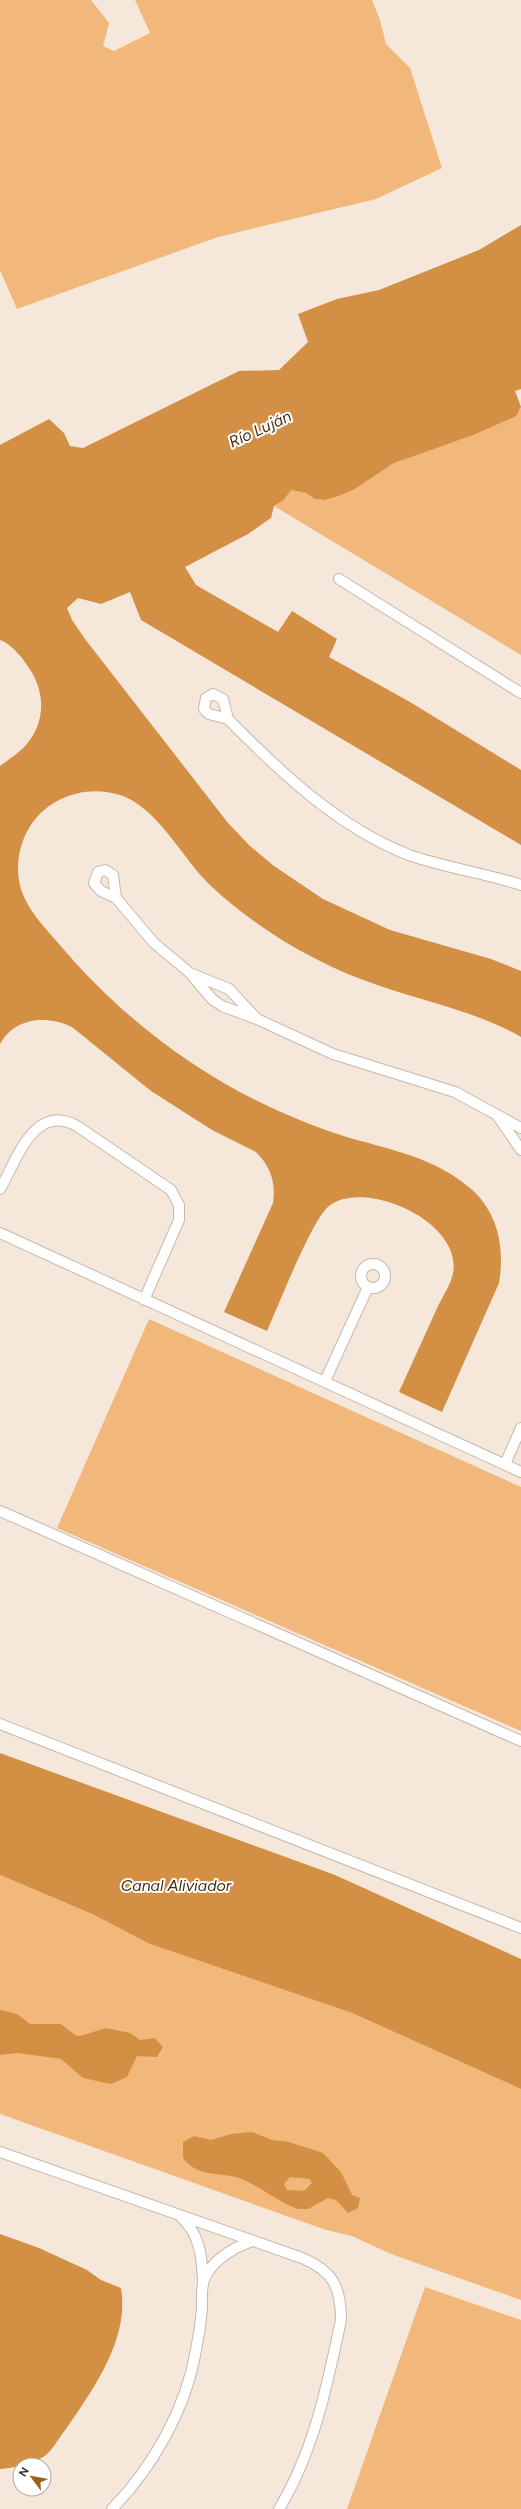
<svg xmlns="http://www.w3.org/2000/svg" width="521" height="2509" font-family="Figtree,sans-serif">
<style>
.green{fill:#f2b77b}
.water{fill:#d38f44;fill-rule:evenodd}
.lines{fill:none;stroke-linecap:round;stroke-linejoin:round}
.street-casing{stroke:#c6b9ac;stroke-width:12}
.street{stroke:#fff;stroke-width:10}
.labels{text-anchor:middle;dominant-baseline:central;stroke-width:4;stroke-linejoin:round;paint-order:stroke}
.water-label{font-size:16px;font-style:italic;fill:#492d0d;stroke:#fff}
</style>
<rect width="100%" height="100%" fill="#f5e7da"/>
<path class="green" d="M0,0H91L109,23L103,46L114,51L150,33L135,0H372L380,20L386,44L410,68L442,168L376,199L218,237L17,309L0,270Z
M521,407V655L274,506L284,500L291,490L306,493L316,499L325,500L339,496L355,489L394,463L520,410Z
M149,1319L521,1487V1731L57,1528Z
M0,1875L92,1914L150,1944L352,2013L521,2089V2300L391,2254L352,2236L326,2230L0,2114Z
M425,2287L521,2320V2509H347Z"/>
<path class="water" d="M521,225V389L515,391L521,407L516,416L473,435L394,463L355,489L339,496L325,500L315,499L306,493L291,490L284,500L274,506L271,518L248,534L185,567L196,585L278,632L292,611L337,639L329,657L410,702L521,770V845L141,620L130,592L101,604L78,598L67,608L72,620L85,639L228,823L250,846L274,866L323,899L390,930L491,959L521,971V1037C475,1011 429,1003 380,986C318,965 260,931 212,887C182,859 159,808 120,795C87,784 47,797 29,828C17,848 14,875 24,897C32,915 47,930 59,944C116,1012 190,1070 270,1107C296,1119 323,1130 350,1138C392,1150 435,1158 470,1188C498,1212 505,1247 499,1283L442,1412L399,1392C412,1363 425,1335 438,1306C443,1296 451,1284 453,1273C463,1222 365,1178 329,1206C312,1219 278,1307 267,1331L224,1312L273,1203C276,1183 271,1167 256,1152L212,1130L151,1091L72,1027C47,1015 15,1017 0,1044V766C9,759 19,753 26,745C47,721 45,689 27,665C21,656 11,644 0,640V445L49,419L64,433L70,446L83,448L239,371L279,370L308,342L298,314L337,299L379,290L479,250Z
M0,1753L335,1875L521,1959V2089L352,2013L150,1944L92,1914L0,1875Z
M0,2010L17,2014L30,2024H61L75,2035L80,2036L106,2028L130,2033L140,2040L155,2038L163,2047L157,2057L137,2056L127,2077L111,2084L83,2078L61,2059L55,2058L17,2053L0,2055Z
M252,2132L272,2140L289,2142L323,2153L341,2172L352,2195L360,2198L358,2208L348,2213L336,2200L328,2198L308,2209H298C280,2203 262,2188 244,2180C223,2170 199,2180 183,2158V2142L194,2136L211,2140L231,2134ZM290,2177L309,2179L312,2183L304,2191L287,2190L284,2184Z
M0,2234L39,2248L87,2270L101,2280L121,2288C130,2338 93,2390 66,2429C59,2437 52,2452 43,2457C30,2465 14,2468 0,2469Z"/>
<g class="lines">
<g class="street-casing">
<path id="street" d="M339,579L521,693
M213,694L223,699L228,719L209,714L204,709L206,698Z
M228,719C280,772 339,828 409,855C446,868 485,873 521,885
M105,870L113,875L116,898L101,891L94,883L98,872Z
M116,898L154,943L190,973L212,999L222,1006L257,1019L333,1054L455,1092L521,1128
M192,974L229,989L256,1018
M499,1118L521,1150
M0,1189C17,1160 34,1102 77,1126L171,1190L179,1205V1220L144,1300
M0,1233L521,1472
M361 1276a12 12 0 1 1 24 0a12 12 0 1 1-24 0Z
M325,1381L368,1287
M505,1464L521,1428
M0,1511L521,1741
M0,1724L521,1928
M0,2152L302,2258C333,2271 341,2287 341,2320C327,2386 314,2451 279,2509
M181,2217C200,2234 202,2257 203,2281
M112,2509C153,2467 186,2409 196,2350C199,2336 201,2322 202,2308C202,2300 201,2288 204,2280C212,2260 233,2248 252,2241"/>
</g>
<use href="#street" class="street"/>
</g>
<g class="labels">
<g class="water-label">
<text transform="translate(260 429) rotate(-25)">Río Luján</text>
<text x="176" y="1885">Canal Aliviador</text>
</g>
</g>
<g transform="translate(32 2477) rotate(302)"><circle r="19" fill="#ffffff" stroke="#adaba9"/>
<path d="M0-3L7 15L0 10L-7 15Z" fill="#9a621e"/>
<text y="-6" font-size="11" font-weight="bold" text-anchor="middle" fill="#322d28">N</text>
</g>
</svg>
